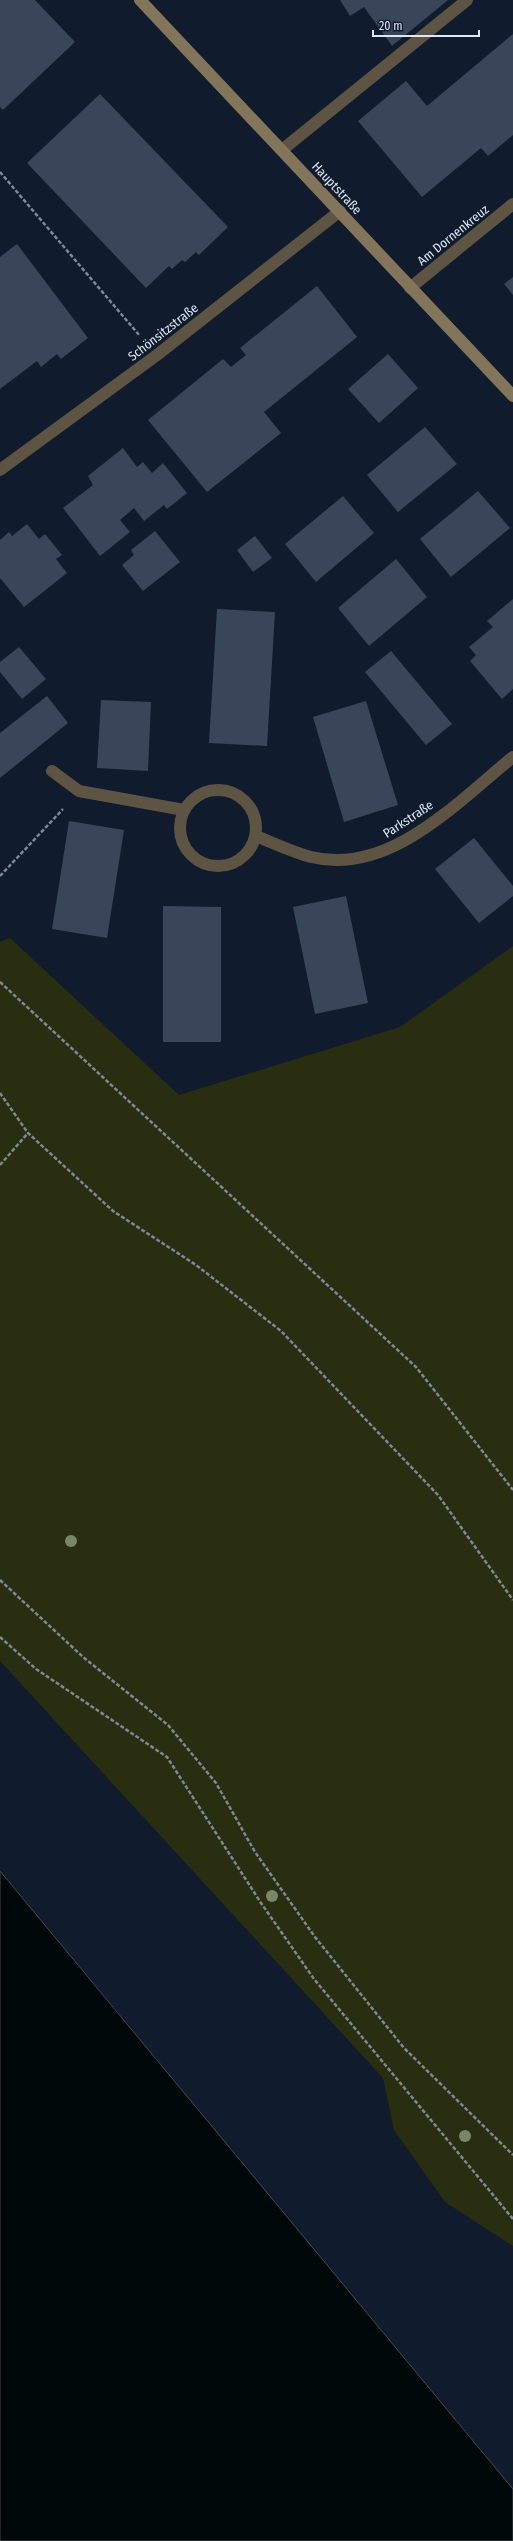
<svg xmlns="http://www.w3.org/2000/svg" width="513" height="2541" font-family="'Fira Sans Condensed',sans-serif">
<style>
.green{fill:#2a2e10}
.water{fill:#000709;stroke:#434a4f}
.building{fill:#39465a}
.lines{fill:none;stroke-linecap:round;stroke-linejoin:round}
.path{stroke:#7e8897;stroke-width:2.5;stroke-dasharray:4 2;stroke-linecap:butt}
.lane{stroke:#5d5444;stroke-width:12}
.street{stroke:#5d5444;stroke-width:12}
.secondary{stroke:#83755a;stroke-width:12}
.tree{fill:#7a8667}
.labels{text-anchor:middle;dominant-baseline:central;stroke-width:4;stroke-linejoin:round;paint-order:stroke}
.street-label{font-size:13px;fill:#dee7f3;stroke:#101b2d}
</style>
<rect width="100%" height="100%" fill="#101b2d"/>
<path class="green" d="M10,938L179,1095L400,1027L513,946V2246L445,2202L394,2130L383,2078L0,1661V942Z"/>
<path class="water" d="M0,1871L513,2489V2541H0Z"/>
<path class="building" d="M0,0H35L75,42L3,110L0,107Z
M340,0H448L392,46L364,7L350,16Z
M513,34V135L488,156L481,148L422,197L358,121L406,81L427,106Z
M100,94L228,227L199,255L196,252L185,262L182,260L172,269L169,266L146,288L27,163Z
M17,244L88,338L61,359L57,354L41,367L37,361L0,389V257Z
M513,277V295L504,284Z
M317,286L357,337L264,412L281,433L207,492L148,420L223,359L231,367L246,355L240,348Z
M388,354L418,388L379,423L348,389Z
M425,427L457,464L398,512L367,475Z
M123,448L137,467L143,462L152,473L163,463L187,493L167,509L164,505L144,521L134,508L120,520L130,532L100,556L63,508L93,485L88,476Z
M478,491L510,528L451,577L420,539Z
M343,496L374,533L316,582L285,544Z
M27,524L39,539L45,534L62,555L56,559L67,573L24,607L0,578V540L9,532L12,536Z
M155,531L180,562L143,591L122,565L134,555L131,550Z
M255,536L272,558L253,572L237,550Z
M396,559L427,597L369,646L338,608Z
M513,599V689L502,699L470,661L476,655L469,647L493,627L487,621Z
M217,609L275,612L267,746L209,743Z
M19,647L46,679L22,699L0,672V662Z
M391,651L452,724L426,745L365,672Z
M47,696L68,723L0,778V733Z
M101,700L151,702L148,771L97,768Z
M366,701L398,805L344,822L313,717Z
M69,821L124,830L107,938L52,929Z
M474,838L513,886V896L479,923L435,869Z
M346,896L368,1003L315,1014L293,907Z
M163,906L221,907V1042H163Z"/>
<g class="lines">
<path class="path" d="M0,172L140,336
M0,876L63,809
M0,982L416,1367L513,1490
M0,1093L28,1133L113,1211L196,1265L281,1331L438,1495L513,1600
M0,1165L28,1133
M0,1580L83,1657L168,1725L216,1783L255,1852L315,1937L404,2048L513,2155
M0,1637L36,1669L167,1757L261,1903L314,1979L513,2219"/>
<path class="lane" d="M282,150L467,0
M52,771L79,791L184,810"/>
<path class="street" d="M410,288L513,204
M0,470L157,355L340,211
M180 828a38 38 0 1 1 76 0a38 38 0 1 1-76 0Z
M256,836C274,843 292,852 311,857C390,876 457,802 513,757"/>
<path class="secondary" d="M140,0L513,396"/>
</g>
<g class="tree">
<circle cx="71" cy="1541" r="6"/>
<circle cx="272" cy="1896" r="6"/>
<circle cx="465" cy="2136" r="6"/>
</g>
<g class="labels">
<g class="street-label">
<text transform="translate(337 188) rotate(47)">Hauptstraße</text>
<text transform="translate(453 235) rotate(-39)">Am Dornenkreuz</text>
<text transform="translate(163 332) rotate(-38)">Schönsitzstraße</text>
<text transform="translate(408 819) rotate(-33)">Parkstraße</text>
</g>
</g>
<path d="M373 30v6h106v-6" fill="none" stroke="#dee7f3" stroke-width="2"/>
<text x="379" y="30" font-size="12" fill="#dee7f3" stroke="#101b2d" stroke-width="3" paint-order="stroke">20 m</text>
</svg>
